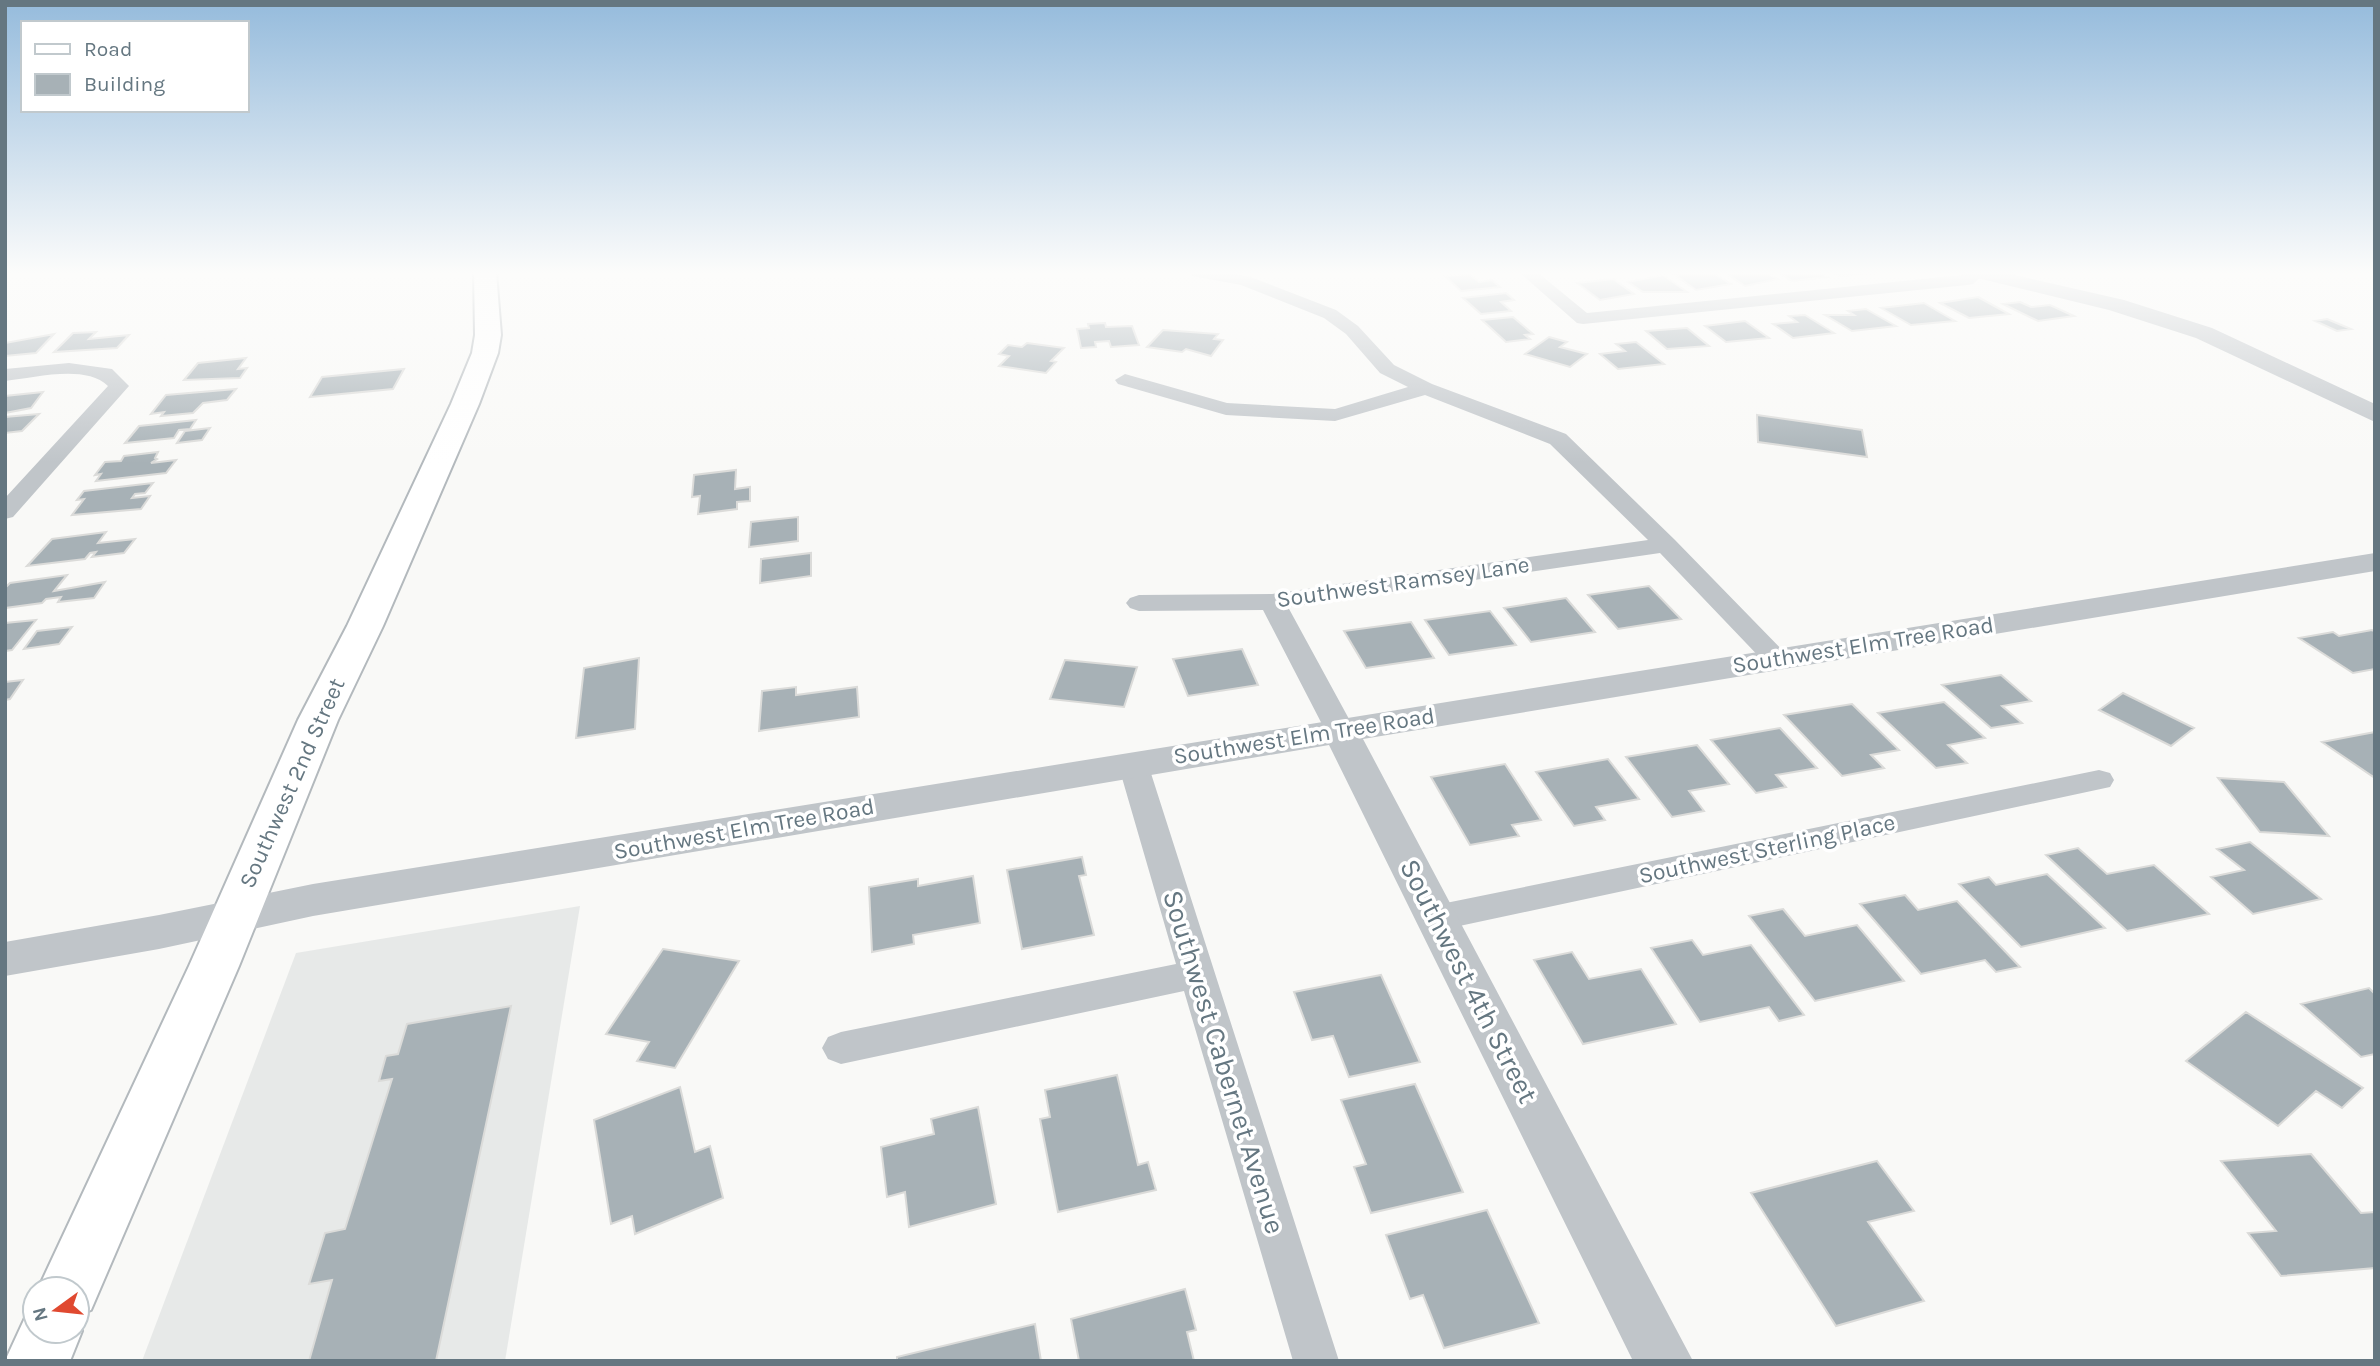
<svg xmlns="http://www.w3.org/2000/svg" width="2380" height="1366" font-family="Karla,sans-serif">
<style>
.built{fill:#e7e9e8}
.building{fill:#a7b1b6;stroke:#dbdbd9;stroke-width:2}
.lines{fill:none;stroke-linecap:round;stroke-linejoin:round}
.secondary-casing{stroke:#b3b9bd;stroke-width:4}
.minor{fill:#c0c5c9;fill-rule:evenodd}
.tertiary{fill:#c0c5c9;fill-rule:evenodd}
.secondary{fill:#fff;fill-rule:evenodd}
.labels{text-anchor:middle;dominant-baseline:central;stroke-width:7;stroke-linejoin:round;paint-order:stroke}
.street-label{font-size:23px;fill:#657781;stroke:#fff}
.near-street-label{font-size:28px;fill:#657781;stroke:#fff}
</style>
<rect width="100%" height="100%" fill="#f9f9f7"/>
<path class="built" d="M580,906L505,1361H142L296,953Z"/>
<path class="building" d="M1694,272H1712L1731,284L1696,290L1675,275L1696,273Z
M1724,272H1765L1778,279L1745,286Z
M1777,272H1819L1828,277L1792,281Z
M1831,272H1873L1875,273L1839,276Z
M1470,274L1479,282L1492,280L1500,287L1461,291L1445,276Z
M1663,275L1687,292H1643L1628,282Z
M1613,279L1634,294L1600,300L1577,283Z
M1506,293L1514,300L1501,302L1511,311L1481,314L1463,298Z
M1978,297L2009,314L1969,318L1940,303Z
M2020,302L2031,307L2050,305L2074,316L2038,321L2003,304Z
M1924,303L1955,321L1911,325L1881,308Z
M1866,309L1896,326L1852,331L1825,315H1854L1848,311Z
M1805,315L1834,333L1793,338L1773,324L1797,322L1789,316Z
M1513,317L1533,334L1525,335L1530,339L1506,342L1482,320Z
M2327,319L2351,329L2337,331L2315,321Z
M1745,321L1769,338L1726,342L1705,326Z
M1105,323L1106,327L1132,326L1139,345L1111,347L1109,341L1095,342L1096,347L1081,348L1077,329L1089,328L1088,324Z
M1687,328L1709,346L1667,349L1646,331Z
M1163,330L1218,334L1214,339L1223,340L1211,356L1186,349L1182,352L1147,347Z
M96,332L89,339L129,335L117,348L54,352L73,333Z
M54,334L36,353L5,356V343Z
M1549,337L1567,342L1560,347L1587,354L1570,367L1525,354Z
M1636,342L1664,364L1618,369L1600,354L1625,351L1616,344Z
M1027,343L1064,348L1051,361L1056,362L1046,373L999,366L1009,356L999,354L1008,345L1022,347Z
M246,358L238,369L247,368L240,378L184,380L198,363Z
M404,369L393,389L310,397L322,377Z
M236,389L227,400L203,403L193,413L161,416L164,412L151,414L166,395Z
M43,392L31,408L5,413V396Z
M39,414L22,431L5,433V417Z
M1757,415L1862,430L1867,457L1758,442Z
M196,420L190,429L179,430L174,438L125,443L139,426Z
M210,428L202,440L177,443L185,431Z
M158,452L155,458L157,459L151,463L176,460L166,473L96,481L101,474L95,475L105,462L121,461L124,456Z
M736,470L735,489L750,487V501L737,502V509L698,514L700,496L692,497L694,475Z
M153,483L145,493L135,494L132,498L150,496L141,509L72,515L84,499L77,500L84,491Z
M798,517V541L749,547L751,522Z
M106,532L98,543L135,539L124,553L92,557L96,552L90,553L85,559L27,566L52,539Z
M811,553V576L760,583L761,559Z
M67,575L54,591L105,582L94,598L58,602L61,597L46,599L42,603L5,608V588L10,583Z
M1649,586L1681,619L1618,629L1588,595Z
M1566,598L1595,632L1531,642L1504,608Z
M1490,611L1516,645L1449,655L1425,620Z
M36,620L12,650L5,651V623Z
M1411,622L1434,658L1366,668L1344,631Z
M72,627L59,644L24,649L37,631Z
M2372,630L2375,632V669L2353,673L2299,638L2333,632L2339,636Z
M1242,649L1258,685L1188,696L1173,659Z
M639,658L635,729L576,738L584,668Z
M1065,660L1137,667L1124,707L1050,699Z
M2001,675L2031,701L2002,706L2022,723L1991,728L1942,685Z
M23,680L10,699L5,700V682Z
M796,687V695L857,687L859,717L759,731L762,691Z
M2123,693L2194,728L2171,746L2099,710Z
M1944,702L1985,738L1948,745L1967,763L1936,768L1878,713Z
M1852,704L1899,750L1871,755L1884,768L1842,776L1784,715Z
M1780,728L1817,768L1776,775L1786,787L1756,793L1711,740Z
M2375,732V778L2322,742Z
M1697,745L1729,784L1689,791L1704,811L1672,817L1626,757Z
M1608,759L1639,799L1596,807L1605,820L1574,826L1536,772Z
M1505,764L1541,820L1512,825L1519,836L1470,845L1431,777Z
M2218,778L2284,782L2329,836L2260,832Z
M2250,842L2321,899L2253,914L2211,877L2244,870L2217,849Z
M2078,848L2107,874L2154,865L2209,914L2127,931L2046,855Z
M1082,857L1086,875L1079,876L1094,935L1022,949L1007,870Z
M2047,874L2105,928L2021,947L1959,884L1989,877L1996,885Z
M973,876L980,923L913,935L914,944L872,952L869,887L918,879V886Z
M1905,895L1918,910L1957,901L2020,967L1996,972L1985,960L1921,974L1860,904Z
M1783,909L1805,936L1857,925L1904,981L1815,1001L1749,916Z
M1692,940L1703,955L1751,945L1804,1015L1779,1021L1769,1007L1700,1022L1651,948Z
M663,949L739,961L675,1068L637,1061L649,1042L606,1034Z
M1572,952L1589,979L1641,969L1676,1024L1583,1044L1534,960Z
M1381,975L1420,1062L1349,1077L1333,1036L1312,1040L1294,992Z
M2369,988L2375,994V1054L2361,1057L2301,1004Z
M511,1006L436,1361H309L332,1280L309,1284L325,1233L345,1229L392,1079L379,1081L386,1056L398,1054L407,1024Z
M2246,1012L2363,1088L2342,1108L2316,1091L2278,1126L2186,1061Z
M1117,1075L1138,1165L1148,1162L1156,1190L1058,1212L1040,1119L1050,1117L1045,1090Z
M1415,1084L1463,1192L1371,1213L1354,1167L1366,1164L1341,1100Z
M680,1087L695,1152L710,1146L723,1198L635,1234L632,1216L611,1224L594,1120Z
M978,1107L996,1204L909,1227L905,1192L887,1197L881,1147L934,1134L931,1119Z
M2311,1154L2361,1213L2375,1212V1268L2281,1276L2248,1233L2276,1231L2221,1161Z
M1877,1161L1914,1211L1868,1222L1924,1301L1836,1326L1751,1193Z
M1487,1210L1539,1323L1444,1348L1423,1295L1410,1299L1386,1235Z
M1185,1289L1196,1330L1187,1332L1194,1361H1079L1071,1319Z
M1035,1324L1041,1361H897V1357Z"/>
<g class="lines">
<g class="secondary-casing">
<path id="secondary" d="M474,272H496L501,335L498,353L479,404L383,626L338,720L239,966L91,1310L77,1316V1289H38L189,966L298,720L347,626L451,404L472,353L475,335Z
M35,1306V1331H77V1318L82,1331L70,1361H5L29,1309Z"/>
</g>
<path class="minor" d="M1190,272H1224L1251,277L1336,310L1358,326L1394,365L1432,384L1566,434L1675,540L1791,659L1787,665L1777,667L1767,665L1660,553L1288,607L1355,730L1350,737L1340,739L1330,737L1325,730L1263,610L1139,611L1130,608L1126,603L1130,598L1139,595L1272,594L1648,540L1550,444L1425,395L1335,421L1226,415L1118,384L1115,380L1125,374L1227,403L1335,409L1408,387L1380,373L1346,334L1324,318L1241,285L1192,276Z
M1519,272H1537L1587,313L1962,275L1967,272H1986L1973,284L1967,285L1583,324L1577,323Z
M69,363L112,369L129,386L13,517L5,519V498L108,386C85,364 35,378 5,381V369Z
M1133,754L1144,757L1148,764L1339,1361H1293L1184,991L841,1064L828,1059L822,1048L828,1037L841,1032L1176,964L1118,764L1122,757Z
M2099,770L2110,773L2114,780L2110,787L1436,931L1424,927L1419,918L1424,909L1436,905Z"/>
<path class="tertiary" d="M1966,272H2002L2124,300L2212,328L2375,404V422L2196,338L2109,310L1969,276Z
M2375,553V571L1363,739L1693,1361H1633L1329,745L313,916L159,949L5,976V942L159,915L313,884Z"/>
<use href="#secondary" class="secondary"/>
</g>
<linearGradient id="sky" x2="0" y2="1"><stop stop-color="#95bbdc"/><stop offset="0.59" stop-color="#fcfcfb"/><stop offset="1" stop-color="#fcfcfb" stop-opacity="0"/></linearGradient>
<rect width="2380" height="463" fill="url(#sky)"/>
<g class="labels">
<g class="street-label">
<text transform="translate(1403 582) rotate(-8)">Southwest Ramsey Lane</text>
<text transform="translate(1863 645) rotate(-9)">Southwest Elm Tree Road</text>
<text transform="translate(1304 736) rotate(-9)">Southwest Elm Tree Road</text>
<text transform="translate(292 783) rotate(-66)">Southwest 2nd Street</text>
<text transform="translate(744 829) rotate(-10)">Southwest Elm Tree Road</text>
<text transform="translate(1767 849) rotate(-12)">Southwest Sterling Place</text>
</g>
<g class="near-street-label">
<text transform="translate(1469 981) rotate(63)">Southwest 4th Street</text>
<text transform="translate(1224 1062) rotate(73)">Southwest Cabernet Avenue</text>
</g>
</g>
<rect width="2380" height="1366" fill="none" stroke="#657781" stroke-width="14"/>
<rect x="21" y="21" width="228" height="91" fill="#ffffff" stroke="#c1c9cd" stroke-width="2"/>
<rect x="35" y="44" width="35" height="10" fill="#ffffff" stroke="#c1c9cd" stroke-width="2"/>
<text x="84" y="56" font-size="21" fill="#657781">Road</text>
<rect x="35" y="74" width="35" height="21" fill="#a7b1b6" stroke="#c1c9cd" stroke-width="2"/>
<text x="84" y="91" font-size="21" fill="#657781">Building</text>
<g transform="translate(56 1310) rotate(255)"><circle r="33" fill="#ffffff" stroke="#c1c9cd" stroke-width="2"/>
<path d="M0-5L12 26L0 18L-12 26Z" fill="#e04930"/>
<text y="-10" font-size="19" font-weight="bold" text-anchor="middle" fill="#657781">N</text>
</g>
</svg>
